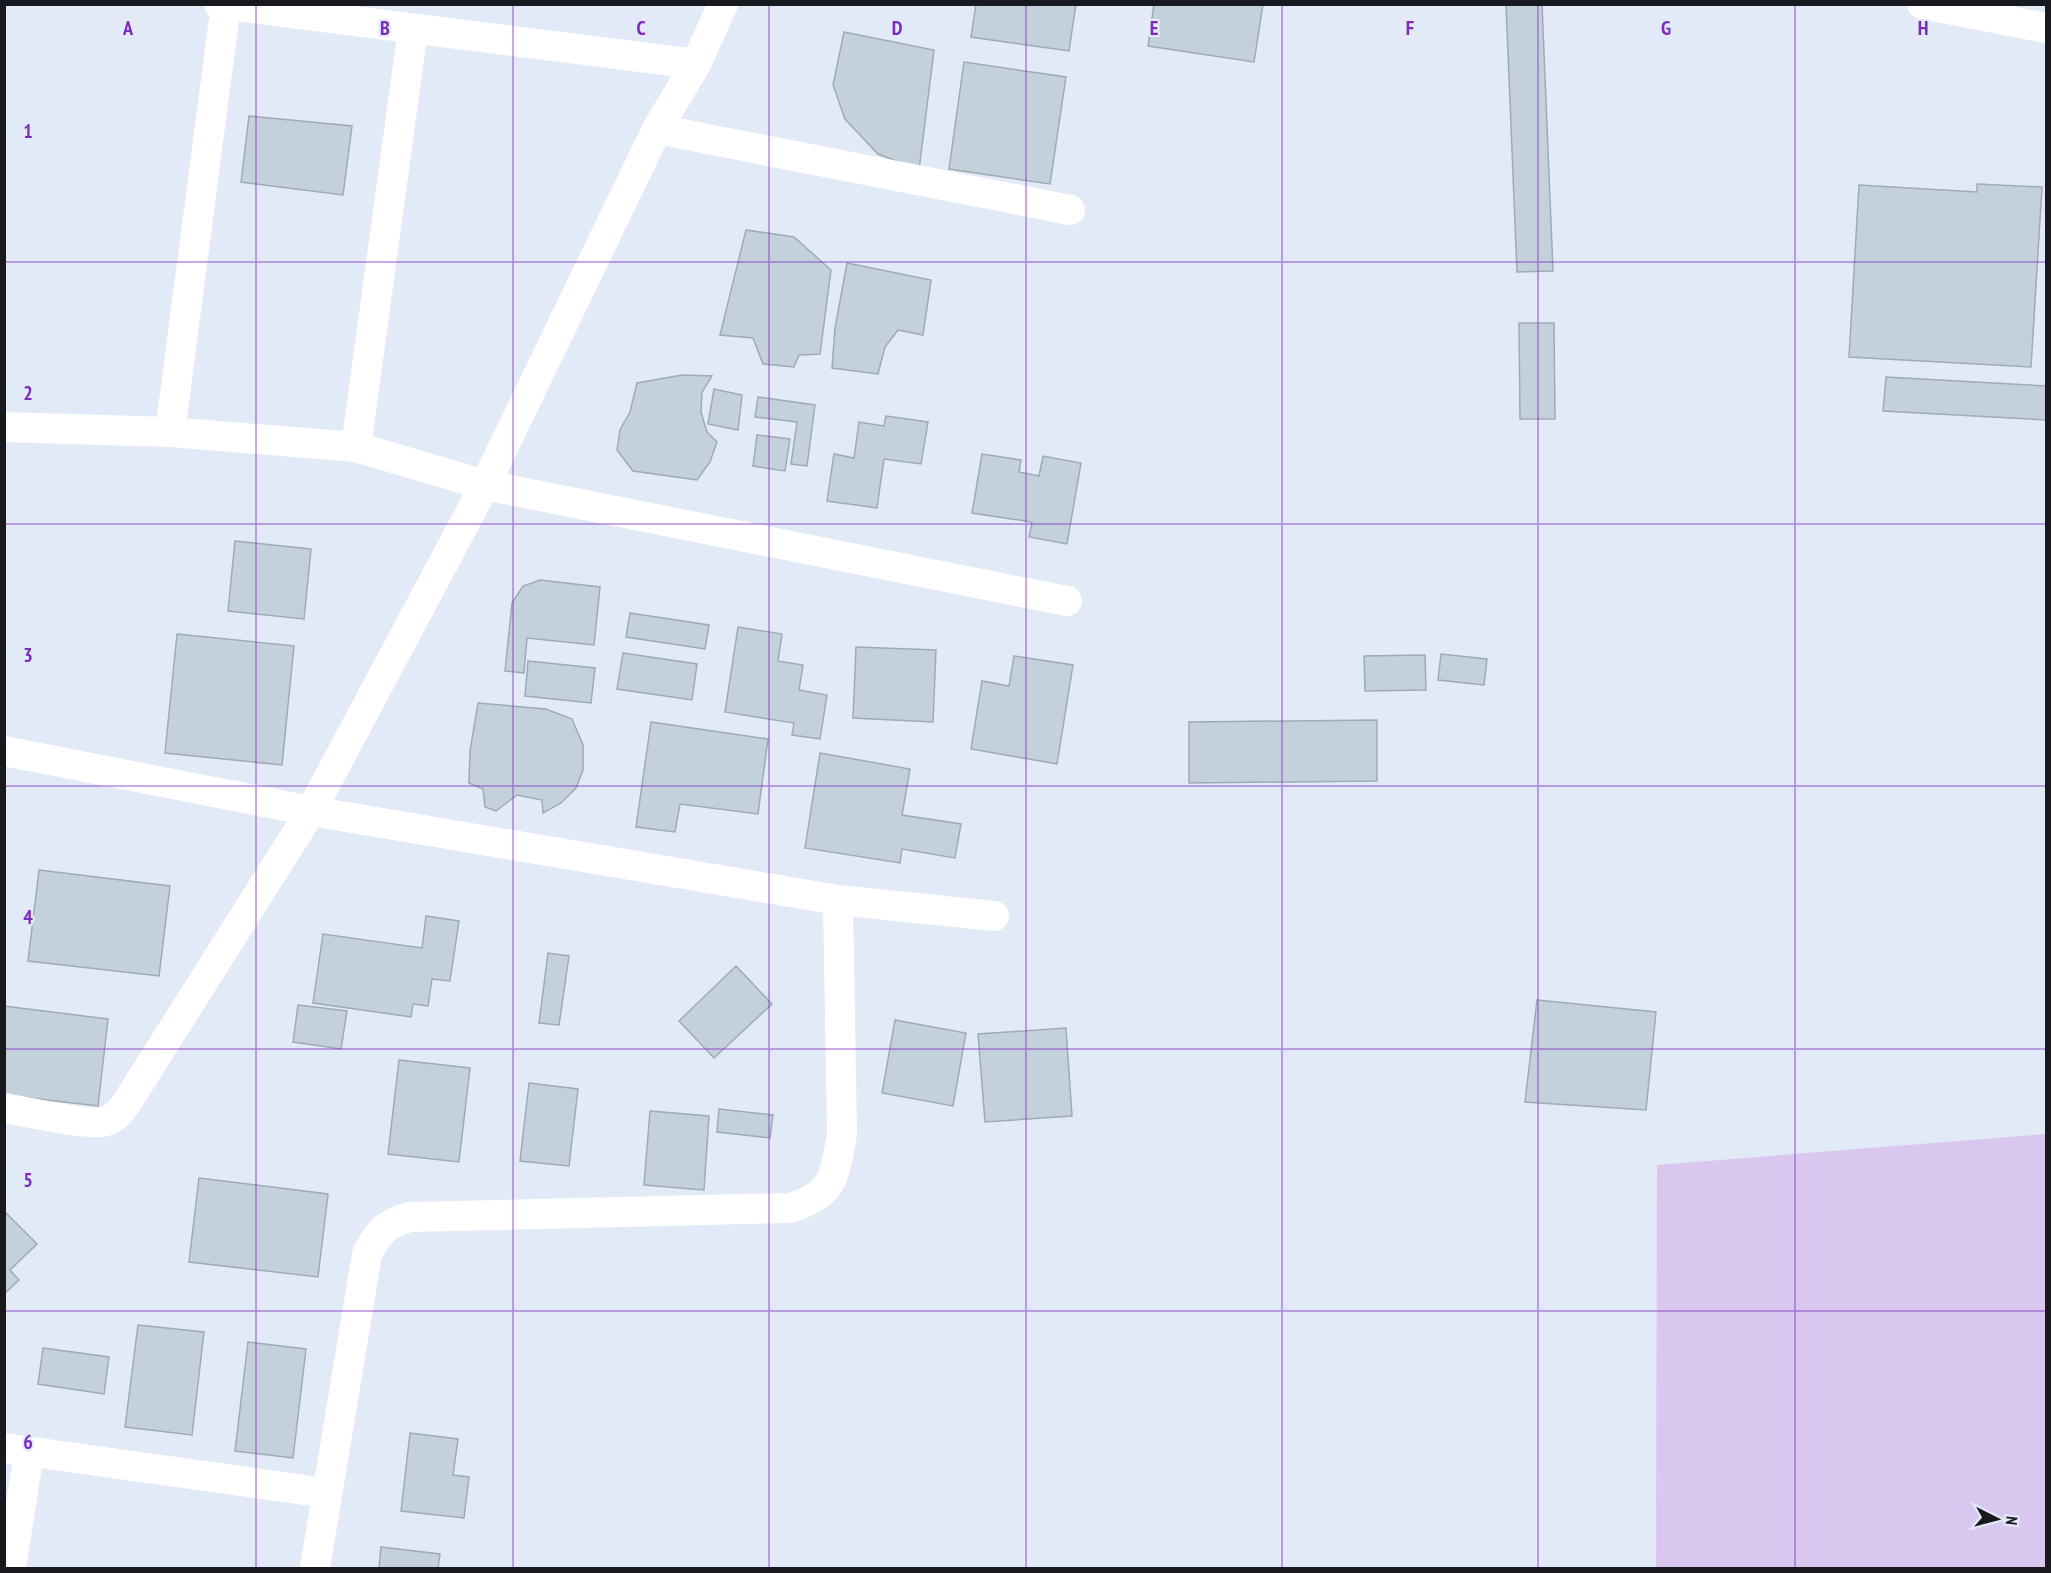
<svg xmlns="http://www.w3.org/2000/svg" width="2051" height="1573" font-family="'PT Sans Narrow',sans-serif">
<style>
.green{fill:#dac7ef}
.building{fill:#c4d1da;stroke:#9eabb4;stroke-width:1.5}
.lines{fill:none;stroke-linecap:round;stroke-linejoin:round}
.street{stroke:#fff;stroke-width:30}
.grid{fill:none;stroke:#7b2cbf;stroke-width:1.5;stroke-opacity:0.55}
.grid-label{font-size:20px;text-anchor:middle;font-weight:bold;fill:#7b2cbf;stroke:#e2eaf7;stroke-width:4.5;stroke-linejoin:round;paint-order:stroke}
</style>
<rect width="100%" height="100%" fill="#e2eaf7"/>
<path class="green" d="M2046,1134V1568H1656L1657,1165Z"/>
<path class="building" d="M976,4H1076L1069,51L971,37Z
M1154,4H1263L1254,62L1148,46Z
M1506,4H1542L1553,271L1517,272Z
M844,32L934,50L919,170L878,154L845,119L833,85Z
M964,62L1066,77L1050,184L949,169Z
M249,116L352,126L343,195L241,182Z
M1977,184L2042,187L2031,367L1849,357L1859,185L1977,192Z
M746,230L794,237L831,270L820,354L799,355L794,367L763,364L753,338L720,335Z
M847,263L931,280L923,335L898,330L885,347L878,374L832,368L835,328Z
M1519,323H1554L1555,419H1520Z
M682,375L712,376L702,392L701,412L707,432L717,442L710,462L697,480L633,471L617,450L620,430L630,412L637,383Z
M1886,377L2046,386V420L1883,411Z
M714,389L742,395L738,430L708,424Z
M758,397L815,405L807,466L791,464L797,422L755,417Z
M886,416L928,422L921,464L884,459L877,508L827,501L834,454L854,458L859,422L884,426Z
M757,435L790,439L785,471L753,466Z
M982,454L1021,460L1019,472L1039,476L1043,456L1081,463L1067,544L1029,537L1032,522L972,513Z
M235,541L311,549L304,619L228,611Z
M540,580L600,587L594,645L527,638L524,673L505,671L512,603L523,586Z
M630,613L709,625L705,649L626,637Z
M738,627L782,634L778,661L803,665L799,690L827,695L820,739L792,735L794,723L725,712Z
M177,634L294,646L282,765L165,753Z
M856,647L936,650L933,722L853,718Z
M623,653L697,664L692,700L617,689Z
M1441,654L1487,659L1484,685L1438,680Z
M1425,655L1426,690L1365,691L1364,656Z
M1014,656L1073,665L1057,764L971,749L982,681L1009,686Z
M528,661L595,668L591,703L525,696Z
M478,703L546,709L572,719L583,745V770L576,788L561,803L543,813L542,800L517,795L496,811L485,807L483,789L469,783L470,751Z
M1377,720V781L1189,783V722Z
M651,722L768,739L758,814L680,804L675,832L636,827Z
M820,753L910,769L902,815L961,824L955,858L902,849L900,863L805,848Z
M39,870L170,886L159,976L28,961Z
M426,916L459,921L450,981L432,979L428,1006L413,1004L411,1017L313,1003L323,934L422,948Z
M548,953L569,956L559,1025L539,1023Z
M736,966L772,1004L714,1058L679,1021Z
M1537,1000L1656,1012L1646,1110L1525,1102Z
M298,1005L347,1011L341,1049L293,1042Z
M4,1006L108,1019L98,1106L4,1095Z
M895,1020L966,1033L953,1106L882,1093Z
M1066,1028L1072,1116L985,1122L978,1034Z
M399,1060L470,1068L459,1162L388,1154Z
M529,1083L578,1089L569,1166L520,1161Z
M719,1109L773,1115L770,1138L717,1132Z
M650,1111L709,1116L704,1190L644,1185Z
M199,1178L328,1194L318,1277L189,1262Z
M4,1211L37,1244L10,1270L19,1280L4,1294Z
M138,1325L204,1332L192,1435L125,1427Z
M248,1342L306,1349L293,1458L235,1451Z
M43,1348L109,1357L104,1394L38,1384Z
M410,1433L458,1439L453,1475L469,1477L464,1518L401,1511Z
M381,1547L440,1554L438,1568H379Z"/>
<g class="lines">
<path class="street" d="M219,4L696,64
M1922,4L2046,28
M657,129L1070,210
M4,427L170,432L356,447L485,485L1067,601
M170,432L226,4
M356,447L413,29
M4,751L311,811L838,900L994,916
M4,1108C24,1111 91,1127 106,1121C117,1118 123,1108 129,1099L311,811L485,485L657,129L696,64L723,4
M4,1448L326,1493
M11,1568L29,1453
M315,1568L367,1254C379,1231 385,1224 410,1217L790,1208C835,1194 834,1177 842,1134L838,900"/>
</g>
<path class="grid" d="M256,4V1568M513,4V1568M769,4V1568M1026,4V1568M1282,4V1568M1538,4V1568M1795,4V1568M4,262H2046M4,524H2046M4,786H2046M4,1049H2046M4,1311H2046"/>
<g class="grid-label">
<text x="128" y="35">A</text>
<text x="385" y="35">B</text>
<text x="641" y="35">C</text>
<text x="897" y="35">D</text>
<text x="1154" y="35">E</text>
<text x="1410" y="35">F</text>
<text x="1666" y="35">G</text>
<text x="1923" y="35">H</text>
<text x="28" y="138">1</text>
<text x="28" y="400">2</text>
<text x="28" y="662">3</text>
<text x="28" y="924">4</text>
<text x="28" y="1187">5</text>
<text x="28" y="1449">6</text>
</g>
<rect width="2051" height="1573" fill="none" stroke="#17191e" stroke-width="12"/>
<g transform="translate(1997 1519) rotate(96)" stroke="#e2eaf7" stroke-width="4.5" paint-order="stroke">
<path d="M0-4.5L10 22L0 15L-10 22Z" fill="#17191e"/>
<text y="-9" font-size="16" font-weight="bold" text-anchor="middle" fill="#17191e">N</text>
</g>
</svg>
